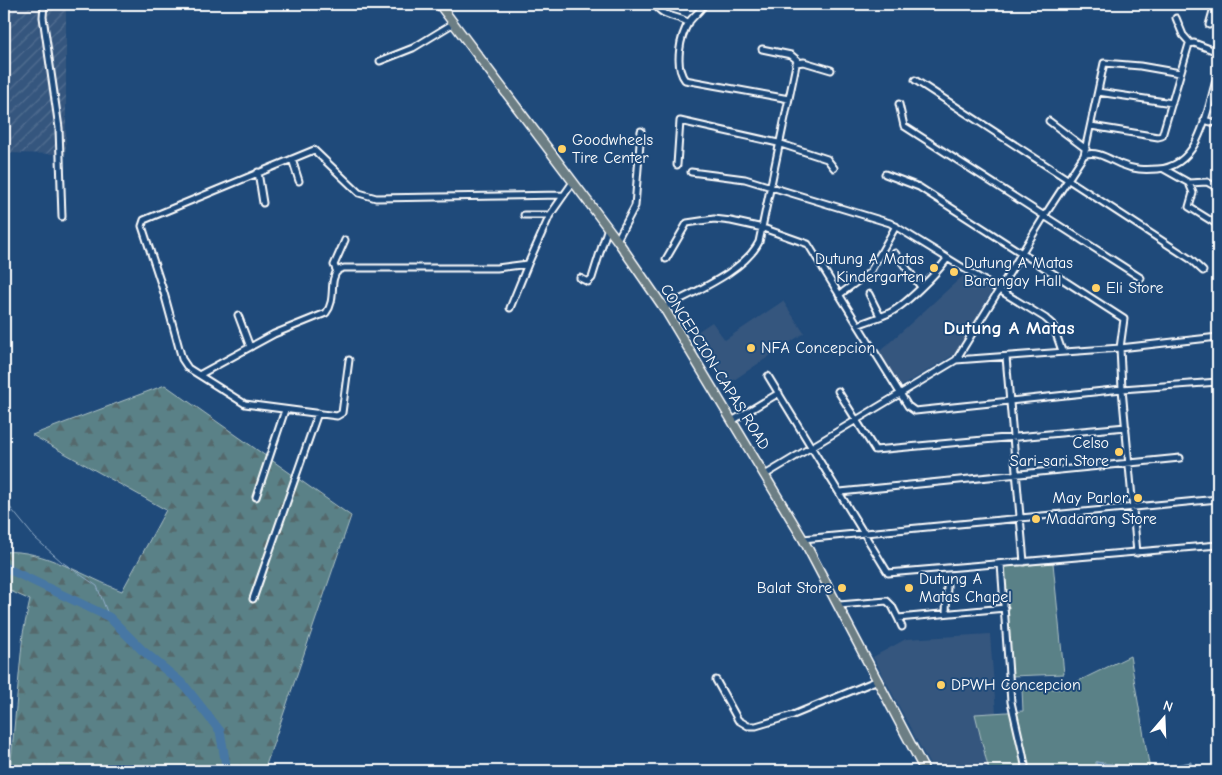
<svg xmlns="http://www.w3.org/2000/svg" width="1222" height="775" font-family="'Comic Neue',sans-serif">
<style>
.built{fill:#35567e}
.industrial{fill:url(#industrial-furrows)}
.green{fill:#5a8187;stroke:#acc0c3}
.forest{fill:url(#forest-firs);stroke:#acc0c3}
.water{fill:url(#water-waves);stroke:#91adc8}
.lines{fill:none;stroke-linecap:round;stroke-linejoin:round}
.stream{stroke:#91adc8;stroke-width:1}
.river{stroke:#4777a4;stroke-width:9}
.minor-casing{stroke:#fff;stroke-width:9}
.primary-casing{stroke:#fff;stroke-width:11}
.minor{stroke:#1f4a7a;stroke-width:5}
.primary{stroke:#6c7e84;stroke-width:8}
.poi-dot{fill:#ffd166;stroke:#1f4a7a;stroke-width:2}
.labels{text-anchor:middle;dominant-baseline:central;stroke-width:4;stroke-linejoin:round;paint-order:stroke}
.poi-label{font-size:16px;fill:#fff;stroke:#1f4a7a;text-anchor:start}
.street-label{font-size:16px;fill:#fff;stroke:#1f4a7a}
.quarter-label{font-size:19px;font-weight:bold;fill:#fff;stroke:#1f4a7a}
</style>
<defs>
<pattern id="industrial-furrows" width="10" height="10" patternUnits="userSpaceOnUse" patternTransform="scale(1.25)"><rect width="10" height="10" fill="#35567e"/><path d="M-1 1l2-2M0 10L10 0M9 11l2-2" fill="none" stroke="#536f91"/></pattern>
<pattern id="forest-firs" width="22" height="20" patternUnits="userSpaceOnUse" patternTransform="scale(1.25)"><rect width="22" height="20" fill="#5a8187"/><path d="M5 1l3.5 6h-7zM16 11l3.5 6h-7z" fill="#54696c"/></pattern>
<pattern id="water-waves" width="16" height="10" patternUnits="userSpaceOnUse" patternTransform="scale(1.25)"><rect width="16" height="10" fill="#4777a4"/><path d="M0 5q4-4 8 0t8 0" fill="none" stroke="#4a5f74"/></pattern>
</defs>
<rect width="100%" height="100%" fill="#1f4a7a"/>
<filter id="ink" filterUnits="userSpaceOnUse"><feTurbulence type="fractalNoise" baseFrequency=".02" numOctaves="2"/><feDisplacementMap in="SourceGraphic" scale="10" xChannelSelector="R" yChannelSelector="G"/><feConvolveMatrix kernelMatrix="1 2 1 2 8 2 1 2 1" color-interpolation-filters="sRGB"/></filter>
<g filter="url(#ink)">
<path class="built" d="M965,274L992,291L955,354L902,386H898L879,352Z
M783,301L804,333L725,386L691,336L712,322L725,340Z
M990,634L996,713L975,714L989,771H933L873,657L906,639Z"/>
<path class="industrial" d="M4,4H66V154L4,153Z"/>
<path class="green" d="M1053,563L1064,674L1011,676L1003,567Z
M1130,656L1150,770L1096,762L1097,771H989L975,714L1023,711L1022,689H1062Z"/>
<path class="forest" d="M165,385L351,516L264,771H10L23,633L30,600L4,588V552C42,548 87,578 122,591L166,510L32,435Z"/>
<path class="water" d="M1096,762L1150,770L1191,762V771H1097Z"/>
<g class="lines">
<path class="stream" d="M4,500L35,538L62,562L97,586L109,617"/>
<path class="river" d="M4,567L109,617L142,650L184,685L220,731L227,771"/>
<g class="minor-casing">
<path id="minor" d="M44,4L43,17L59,128L62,217
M655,4C662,18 678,15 689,23
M704,4C701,11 694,15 689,22C680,36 674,66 685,80L789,99
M1176,18L1183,35L1190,43
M1209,25L1215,4
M380,61L413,48L454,23
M796,63L804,62L831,70
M915,80L1190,259L1203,271
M1098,92L1172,103
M899,104L904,126L1141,278
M1204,120L1218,124
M1049,121L1086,149
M1091,126L1158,137L1162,136L1189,44L1194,43L1218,52
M1084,155L1104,63L1140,66L1180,73
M292,159L299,181
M677,165L680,121L778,143L827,159L834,168
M1164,169L1189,183L1207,182L1218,188
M258,172L263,203
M691,172L745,179L890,223L1045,318L1053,325L1062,351
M885,174L919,187L1124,319L1120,348L1122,389L1137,553
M1189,183L1193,193L1189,207L1218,225
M524,215H550
M617,240L635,206L641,131
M895,253L921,287
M666,259L687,223L714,219L731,221L763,228L808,244L908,406L915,411L1122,389L1218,382
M337,272L334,265L345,240
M580,278L588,282L592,278L608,227
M869,294L880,316
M839,295L870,272L896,226
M510,308L528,264
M664,308C693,292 744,272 759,242L797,60L791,55L762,49
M238,315L250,347
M858,325C867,321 878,318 887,314C904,307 936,274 947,259
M1006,357L1024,562
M349,360L342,413L337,416L245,404L199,375L274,334L326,313C337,299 328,281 338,270L344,268H497L528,264L550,215L573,182
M956,360L1045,215L1084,155C1096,150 1109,159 1120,164C1134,170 1144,170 1158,169C1202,166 1207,107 1218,74
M199,375L188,368L182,359L164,293L142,226L144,220L314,150L359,193L376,198L563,195
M768,376L888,573L1218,545
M838,391L875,450L1126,427
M732,421L779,393
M765,475L956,360L1120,348L1218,337
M840,492L1180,458
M256,497L285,410
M803,539L1218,499
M1001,564L1011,702L1022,750L1025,765L1023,771
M253,599L318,413
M839,605L887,601L892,606L898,618L1005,608
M946,613L947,585
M898,618L902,627
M716,680L738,720L748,726H756L793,715L878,680"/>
</g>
<g class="primary-casing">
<path id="primary" d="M439,4L617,240L664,308L803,539L925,771"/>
</g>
<use href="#minor" class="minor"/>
<use href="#primary" class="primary"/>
</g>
</g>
<g class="poi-dot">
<circle cx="562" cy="149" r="5"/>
<circle cx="934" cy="268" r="5"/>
<circle cx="954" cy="272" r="5"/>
<circle cx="1096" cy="288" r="5"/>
<circle cx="751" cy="348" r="5"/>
<circle cx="1119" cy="452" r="5"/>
<circle cx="1138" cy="498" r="5"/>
<circle cx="1036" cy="519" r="5"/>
<circle cx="842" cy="588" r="5"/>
<circle cx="909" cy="588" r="5"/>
<circle cx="941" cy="685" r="5"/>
</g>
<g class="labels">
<g class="poi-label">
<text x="572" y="140">Goodwheels<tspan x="572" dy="18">Tire Center</tspan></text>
<text x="924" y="259" text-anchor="end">Dutung A Matas<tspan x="924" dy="18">Kindergarten</tspan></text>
<text x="964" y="263">Dutung A Matas<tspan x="964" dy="18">Barangay Hall</tspan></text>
<text x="1106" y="288">Eli Store</text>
<text x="761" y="348">NFA Concepcion</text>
<text x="1109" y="443" text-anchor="end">Celso<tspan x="1109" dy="18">Sari-sari Store</tspan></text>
<text x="1128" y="498" text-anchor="end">May Parlor</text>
<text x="1046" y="519">Madarang Store</text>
<text x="919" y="579">Dutung A<tspan x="919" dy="18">Matas Chapel</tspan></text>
<text x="832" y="588" text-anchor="end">Balat Store</text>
<text x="951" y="685">DPWH Concepcion</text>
</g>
<g class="street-label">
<text transform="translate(715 367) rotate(58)">CONCEPCION-CAPAS ROAD</text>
</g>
<g class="quarter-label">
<text x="1009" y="328">Dutung A Matas</text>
</g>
</g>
<rect width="1222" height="775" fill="none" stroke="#1f4a7a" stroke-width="20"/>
<rect x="10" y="10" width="1202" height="755" fill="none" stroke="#fff" stroke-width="2" filter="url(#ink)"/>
<g transform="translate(1164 718) rotate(19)" stroke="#1f4a7a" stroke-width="4" paint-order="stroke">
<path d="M0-4L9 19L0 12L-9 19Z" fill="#ffffff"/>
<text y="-8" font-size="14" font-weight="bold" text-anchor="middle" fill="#ffffff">N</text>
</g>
</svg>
